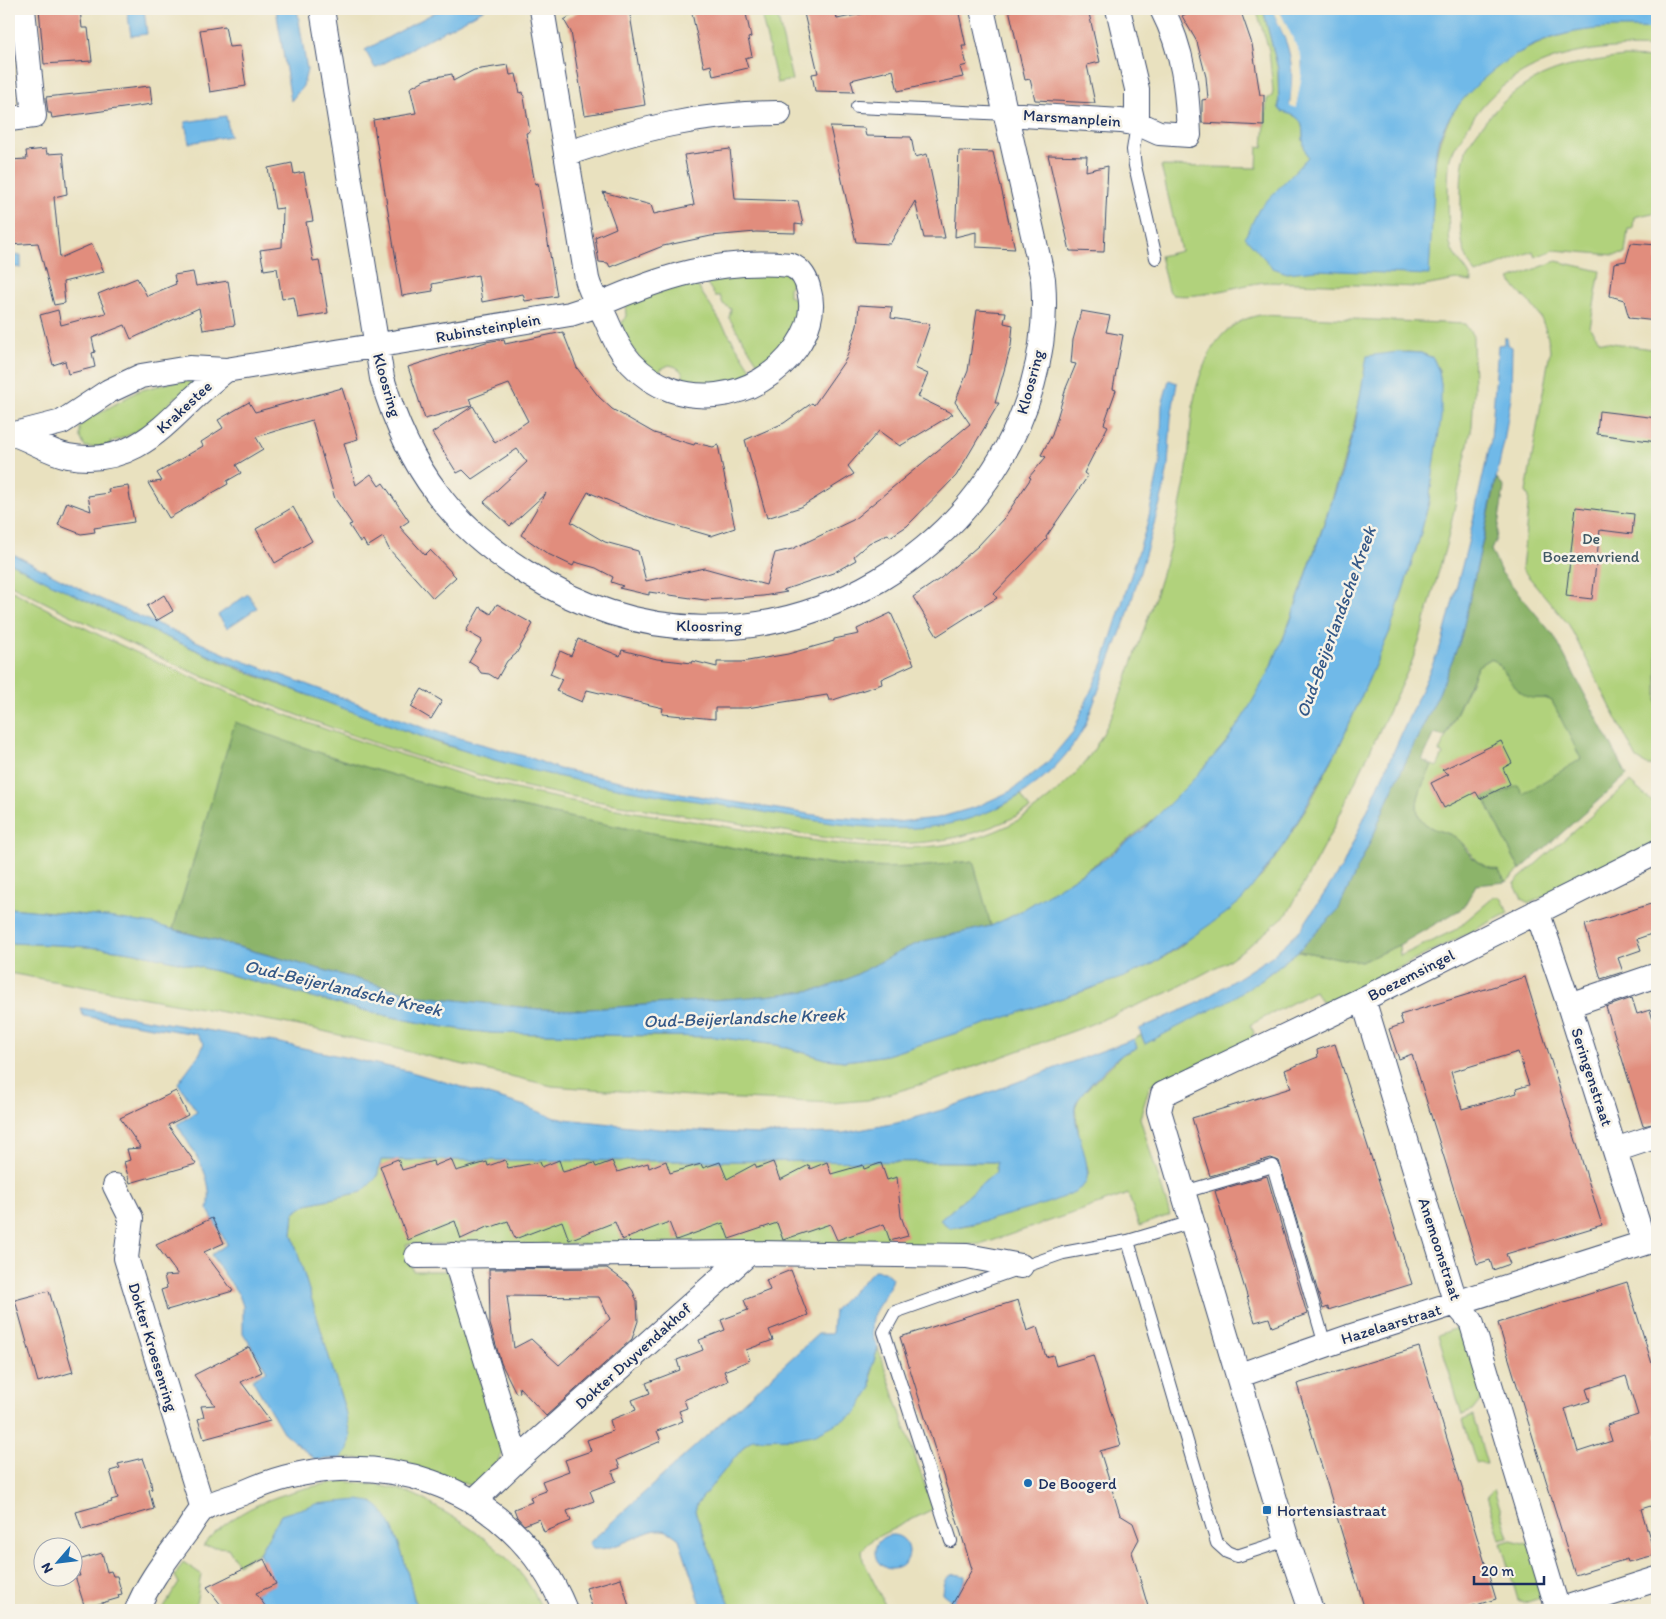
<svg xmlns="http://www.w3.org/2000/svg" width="1666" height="1619" font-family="Itim,sans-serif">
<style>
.green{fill:#b1d27b;stroke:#66806c}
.forest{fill:#8cb46b;stroke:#547264}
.water{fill:#6fb9e8;stroke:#4574a3}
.pier{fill:#e9e1bf}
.building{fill:#e18d7d;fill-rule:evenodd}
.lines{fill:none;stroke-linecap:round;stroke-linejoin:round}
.lane-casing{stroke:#3a4a6d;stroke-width:14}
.street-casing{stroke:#3a4a6d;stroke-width:26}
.lane{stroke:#fff;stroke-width:12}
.street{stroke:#fff;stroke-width:24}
.poi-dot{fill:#1f6fb2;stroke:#f7f3e8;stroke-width:2}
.labels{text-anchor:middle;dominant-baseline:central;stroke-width:5;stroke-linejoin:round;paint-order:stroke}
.street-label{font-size:16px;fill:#1b2f5e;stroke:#f7f3e8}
.park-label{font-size:16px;fill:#405865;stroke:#f7f3e8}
.poi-label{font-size:16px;fill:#1b2f5e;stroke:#f7f3e8;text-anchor:start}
.water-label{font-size:18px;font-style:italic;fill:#345887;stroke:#f7f3e8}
</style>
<rect width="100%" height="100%" fill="#f7f3e8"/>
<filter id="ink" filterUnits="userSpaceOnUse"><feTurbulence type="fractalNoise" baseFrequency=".02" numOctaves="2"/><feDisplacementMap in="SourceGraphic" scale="10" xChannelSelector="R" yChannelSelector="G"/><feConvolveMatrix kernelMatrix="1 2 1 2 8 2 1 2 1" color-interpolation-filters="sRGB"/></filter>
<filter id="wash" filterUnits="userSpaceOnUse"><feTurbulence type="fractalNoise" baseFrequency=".0096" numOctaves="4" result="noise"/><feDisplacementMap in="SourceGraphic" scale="20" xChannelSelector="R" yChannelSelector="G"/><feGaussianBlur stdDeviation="1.12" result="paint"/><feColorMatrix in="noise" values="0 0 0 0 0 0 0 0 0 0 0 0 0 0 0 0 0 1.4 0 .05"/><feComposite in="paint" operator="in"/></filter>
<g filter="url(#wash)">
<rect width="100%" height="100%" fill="#e9e1bf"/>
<path class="green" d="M760,9H776L792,80L777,83Z
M1256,9H1263L1278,69L1279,108L1282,112C1302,116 1303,121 1303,141L1435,168C1440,90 1522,39 1592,28C1613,25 1636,28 1657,29V48C1581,43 1503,61 1464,133C1460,141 1452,150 1450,159C1447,169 1448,231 1450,243C1452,259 1469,267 1472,282L1456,280L1419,287L1266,282C1236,285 1203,299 1173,295L1168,290L1160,256L1181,251L1161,166L1257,168L1258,146L1263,147L1267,99L1272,96L1273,91L1269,50Z
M1624,57L1657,58V212L1634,217L1633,229H1628L1625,254L1614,255L1554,250L1535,257L1533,251L1476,274C1459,251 1460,229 1461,201C1461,184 1461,164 1467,148C1472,137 1481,127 1489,117C1528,72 1567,64 1624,57Z
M1556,261L1600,271L1590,328L1600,341L1657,350V766L1647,765L1637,759L1569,625L1522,569L1529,497L1526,492L1550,351C1548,333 1543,317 1530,303C1522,295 1515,290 1510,279Z
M783,271L792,280L789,288V296L804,303L797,331L763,371L729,318L731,309L723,304L720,296H715L703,277Z
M693,279L755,375L729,386L684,385C685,374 681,367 669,365L661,369L658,374L641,361L619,328L626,316L625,302Z
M1260,315L1465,324L1473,336L1474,390L1472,426L1448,538L1419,642L1411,664L1333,829L1288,913L1254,942L1226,962L1167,993L1079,1029L943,1078L868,1100L832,1103L718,1098L552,1086L310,1028L9,973V943C58,945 108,946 156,957C268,981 376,1022 491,1033L715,1037L777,1045L826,1059L844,1061L861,1059L887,1055L1087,990L1153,964L1181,946L1262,876L1283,847L1311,800L1339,747L1390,631L1419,540L1429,502L1434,465L1441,385L1439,371L1433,358L1421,353L1408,352L1367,357C1358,422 1338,483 1316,546C1297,602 1279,659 1248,710C1201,786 1135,840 1060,887C1037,901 1015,916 991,926L973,861C953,863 933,866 912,867C834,871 752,850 675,837C525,811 377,778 235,723L173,929L107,917L9,908V589C137,658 273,715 412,758C446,769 480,781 515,789C587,806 661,816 735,828C833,843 951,873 1038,807C1056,793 1073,778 1086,761C1110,728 1124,687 1137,649C1157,594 1174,539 1185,482C1191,450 1189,405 1200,376C1212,344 1225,322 1260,315Z
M203,374L181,401L176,396C158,417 137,435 110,442L112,448L85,447L80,437V427L93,409L98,414L138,391Z
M9,562L110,612L245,672L444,745L552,775L809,819L893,827L938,826L1002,806L1021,795L1030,809C927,866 839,839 731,822C653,810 574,800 498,780C327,735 165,665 9,584Z
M1491,658C1512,672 1516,702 1546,698L1552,701L1579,752L1581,760L1523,795L1496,796L1480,790L1520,870L1506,882L1499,871C1467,861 1478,857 1458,839C1450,832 1438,832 1430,827C1404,812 1424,784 1432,765L1437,767L1443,754L1439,752L1478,666Z
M1630,782L1657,806V842L1530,903L1522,899L1514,883Z
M1494,897H1501L1508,913L1329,1003L1320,1000L1315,991L1250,1025L1254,1032L1251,1042L1150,1085L1140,1118L1170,1215L1139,1226L1128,1194L983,1244L940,1246L406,1244L413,1271H448L502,1451L497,1465L474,1487L409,1464L383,1459L341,1458L345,1410L292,1234L294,1213L307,1204L362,1192L377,1177L381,1160L997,1162L996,1172L940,1220L950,1228L974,1224L1063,1197L1089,1173L1080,1142L1075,1108L1079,1097L1123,1054L1137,1048L1134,1039L1141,1035L1145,1044L1262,979L1298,951L1361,962L1399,945L1400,956L1455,930Z
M1465,1325L1485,1395L1472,1411L1462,1415L1438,1335Z
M878,1348L933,1509L873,1539L862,1550L863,1560L887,1609L732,1610L695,1511L697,1504L746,1444L753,1439L797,1438L871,1389L872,1367Z
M1473,1416V1417L1487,1464L1476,1463L1463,1420Z
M344,1481C365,1484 387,1485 407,1492C417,1495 426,1501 434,1506C477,1530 524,1563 542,1610H417C407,1575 401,1529 373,1503L281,1515L259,1553L238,1564L228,1548L203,1546C236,1505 293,1488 344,1481Z
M1494,1489L1509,1537L1500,1539L1487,1496Z
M1511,1540L1532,1545L1547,1596L1524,1603L1518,1600L1501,1543Z
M183,1562L201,1574L195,1610H162L179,1583L175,1576Z"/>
<path class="forest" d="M1497,478L1504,488L1496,539L1491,550L1501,572L1554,636L1627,775L1520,870L1480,790L1490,785L1496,796L1518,785L1523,794L1581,759L1552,701C1542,695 1532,702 1522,694C1510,684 1505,667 1491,658L1478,666L1445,737L1435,733L1422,760L1432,765C1424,784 1404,812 1430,827C1438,832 1450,832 1458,839C1462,842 1464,847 1467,851C1476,864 1485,866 1499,871L1506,882L1476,885L1463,908L1399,945L1361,962L1298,951L1338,910L1376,829L1388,798L1439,693L1461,638Z
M235,722C377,778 525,811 675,837C752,850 834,872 913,867C933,866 953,863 973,861L991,926L924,941L907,948L850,978L823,989L766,996L577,1010L538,1009L419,996L173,929Z"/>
<path class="water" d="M127,9H144L147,34L131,36Z
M276,9H297L307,70L303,86L291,101Z
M441,9H485L375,68L365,50Z
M1263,9H1272C1290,48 1295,61 1290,105L1296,107L1302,63L1279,9H1657V29C1585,25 1537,31 1481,81C1464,97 1447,116 1439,139C1434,154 1435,172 1434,188C1432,217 1431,246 1429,275L1317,270L1287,273L1273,268L1245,237L1259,209L1308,157C1296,135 1314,118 1282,112L1279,108L1278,69Z
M226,116L230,136L189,143L185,122Z
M9,252H12L13,256L21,255V268L9,266Z
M1504,338H1507V344L1512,347L1511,397L1504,442L1461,638L1439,693L1388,798L1376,829L1338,910L1298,951L1262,979L1226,1002L1145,1044L1139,1029L1198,1003L1272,956L1301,929L1343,865L1442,643L1468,543L1491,440L1498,345L1504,344Z
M1398,352L1421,353L1433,358L1439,371L1441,385V418L1429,502L1419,540L1390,631L1339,747L1283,847L1242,900L1225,914L1153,964L1124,977L995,1021L887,1055L861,1059L844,1061L826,1059L777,1045L715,1037L491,1033C376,1022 268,981 156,957C108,946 58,945 9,943V908L107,917L153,924L419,996L538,1009L577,1010L766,996L823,989L850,978L907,948L924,941L991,926L1016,914L1105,859L1143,830L1192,781L1227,741L1248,709L1268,673L1290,622L1342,472L1355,425L1367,356Z
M1169,380L1177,383L1171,418L1168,466L1163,493L1128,613L1085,726C1058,776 1008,811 953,823C890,838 803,818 739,808C669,796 597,787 527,769C461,752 398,728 334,705C223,663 114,617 9,562V552L98,598L230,656L424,728L531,758L559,769L685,794L821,816L896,822L938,818L976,807L1011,791L1047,763L1073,732L1103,663L1147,525L1160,463L1162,405Z
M248,594L257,608L227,628L218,615Z
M81,1008L280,1043L408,1071L525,1106L555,1118L659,1129L757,1134L843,1133L897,1123L942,1110L1134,1039L1137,1048C1132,1050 1127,1051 1123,1054C1113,1061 1076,1096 1075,1107C1072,1127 1096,1171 1084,1185C1069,1202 974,1224 950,1228L940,1220L996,1172V1162L381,1160L377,1177L362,1192L307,1204L294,1213L292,1234L345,1410L350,1436L348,1450L341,1458L316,1460L283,1432L252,1379L267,1371L243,1333V1306L239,1295L211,1255L227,1244L208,1210C215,1175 193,1153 177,1124L197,1112L178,1083L200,1053L204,1043L196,1034L83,1016Z
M874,1270L884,1271L892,1278C885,1308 859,1313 878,1348L872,1367L871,1389L855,1414L816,1434L797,1438L753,1439L746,1444L697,1504L695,1511L732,1610H703L679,1539C674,1535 668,1530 661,1530C646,1528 618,1551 593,1549L589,1543L818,1334H832L834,1310Z
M358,1500C363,1501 369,1501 373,1503C397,1515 410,1585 417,1610H268L256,1593L275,1584L259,1553L281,1515L316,1504Z
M875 1552a17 17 0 1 1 34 0a17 17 0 1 1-34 0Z
M955,1574L965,1576V1581L953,1602L942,1593C943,1583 944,1576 955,1574Z"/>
<path class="pier" d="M1272,9H1274L1294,55L1296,71L1294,104L1299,74V57L1276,9H1279L1301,56L1302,74L1296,108L1290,106L1293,70L1290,49Z"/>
<g id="blocks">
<path class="building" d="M39,9H80L82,28H88L92,61L44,64Z
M582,9H629L645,105L585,115L571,32L564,20Z
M691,9H745L751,37L748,38L752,56L745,58L748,68L713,76L711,65L704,67Z
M803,9H835L837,19L885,9H958L966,46H962L967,65L960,67L963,77L898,91L893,70L851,80L854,92L815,91L812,74L818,73Z
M1009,9H1088L1100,62L1087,65L1095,103L1035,100L1030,79L1025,80Z
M1195,9H1240L1252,44L1260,95H1264V126L1202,123V100L1208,99L1206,77L1197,42L1182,16Z
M225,26L229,47L240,46L246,86L210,92L200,30Z
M508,65L510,75L516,74L520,93L523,92L530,132L526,133L535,184L538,183L557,296L525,301L523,294L482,302L478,275L432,284L433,291L402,296L373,120L416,113L410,88L426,79L452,74L453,81L474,70Z
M150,86L152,104L52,118L51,113H48L46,97Z
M830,127L864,128L866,136L911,137L915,157L927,154L945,238H924L915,201L890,244L856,242Z
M46,149L47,154L63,153L67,194L54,197L60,258L92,244L104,272L63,282L65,303L54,305L38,243L9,245V160L27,159L26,151Z
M730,149L735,199L798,201L803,225L795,224V233L756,232L711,236L663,246L610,267L608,263L599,262L595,237L616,228L603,192L651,205L654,214L694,205L684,155Z
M959,151L993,152L1015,249L976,247V232L955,237Z
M1048,155L1087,156L1086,171L1108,166L1104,252L1070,251Z
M292,163L294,174L304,172L313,221L306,222L313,261L319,260L328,313L298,318L294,297L282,299L277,268L264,270L260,250L282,247L283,208L275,209L268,168Z
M1631,243L1657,245V321L1629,318L1624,300L1610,296L1614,263L1626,261Z
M193,272L196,286L228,281L235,325L203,330L199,308L131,339L125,325L92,338L95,352L92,353L95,367L68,374L65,361L53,365L40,315L58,310L61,325L106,313L98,294L137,278L147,296L176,284L174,275Z
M859,305L892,307L891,318L930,324L915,368L928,374L918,397L953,414L900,446L879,431L848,466L854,474L801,507L767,518L745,440L784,423L812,403L814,405L846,359L857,326Z
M977,310L1006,312L1004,323L1013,325L1011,346L995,403H999L956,476L907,526L890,537L888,534L869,543L854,556L856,560L833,573L783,590L787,592L763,596L705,600L649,592V595L619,588L623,586L611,582L613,577L596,568L575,562L573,566L548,554L521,535L546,493L510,526L484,502L527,462L517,449L472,479L463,470L457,473L432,433L473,406L495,443L528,421L509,384L469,399L473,405L425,419L408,367L486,342L504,339L505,344L563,332L577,368L599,397L612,409L654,433L694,445L695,443L713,447L718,445L735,528L711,536L649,518L588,492L571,522L605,542L638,551L646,581L704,568L766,585L775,553L792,549L853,520L970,424L955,402L968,371Z
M1081,311L1110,316L1106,332L1123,335L1113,389L1116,390L1104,424L1108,426L1084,473L1088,476L1046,537L1047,539L994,594L997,598L937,636L913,597L941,578L978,546L1004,518L1031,478L1029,477L1046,457L1041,455L1052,435L1066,388L1076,364L1071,363L1073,340Z
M342,388L358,439L344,443L356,485L371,474L379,486L383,483L409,521L400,527L425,555L430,550L456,577L433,598L389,549L383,537L367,547L363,540L360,542L349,525L352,524L335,499L312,420L256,437L263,449L236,465L241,473L227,481L228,484L169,518L148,483L162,481L157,473L203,446L201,442L223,428L218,420L249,402L255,412Z
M1599,411L1657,418V442L1597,434Z
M128,486L134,522L94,528L95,532L81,534L58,525L67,502L91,511L88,496L109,493L108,489Z
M293,507L312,541L275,563L256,529Z
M1576,507L1634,514L1632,534L1600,530L1592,599L1566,596Z
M164,595L173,611L156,621L147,606Z
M497,604L533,624L516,654L507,661L497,679L489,674L481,673L477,667L469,662L482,640L466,631L480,607L491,614Z
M891,613L914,664L881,679L882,684L833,700H829L827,695L747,708H715V719L662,714L663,708L587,690L582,702L556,691L562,679L550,674L560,651L571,656L578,639L620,656L622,650L657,659L692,663L693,661L717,667V662H742L788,654L834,641V639L859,634L857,629Z
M422,689L442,701L431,719L411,707Z
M1501,741L1512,763L1503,768L1510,784L1480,799L1476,792L1444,808L1431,783L1449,774L1442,770Z
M1657,902V932L1637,939L1641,950L1618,958L1623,972L1601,979L1585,925Z
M1525,977L1602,1225L1506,1254L1510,1264L1493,1270L1490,1260L1477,1264L1412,1054L1399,1059L1389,1029L1403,1024L1400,1015ZM1518,1052L1529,1085L1516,1089L1517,1093L1462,1109L1451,1072Z
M1632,998L1637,1014L1650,1010L1657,1033V1123L1643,1126L1606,1007Z
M1335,1044L1412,1284L1328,1310V1307L1323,1309L1279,1161L1271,1158L1210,1176L1192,1118L1291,1088L1285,1070L1318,1057L1317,1050Z
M176,1091L188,1115L168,1125L196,1164L130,1183L124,1162L130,1160L127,1149L141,1148L120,1118Z
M398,1159L402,1170L433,1161L434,1166L451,1159L456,1171L487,1162L488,1166L505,1160L508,1168L540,1162L542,1167L559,1160L563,1172L594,1163L596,1167L612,1161L617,1172L648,1163L649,1168L666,1161L670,1173L701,1164L703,1168L720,1162L727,1179L755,1164L757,1168L773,1162L780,1180L809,1165L810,1169L827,1162L831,1174L863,1165L864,1169L881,1163L887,1180L897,1177L901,1216L908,1236L890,1241L884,1224L837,1240L830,1224L783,1240L777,1223L729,1239L723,1223L676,1240L669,1222L622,1240L615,1222L569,1240L562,1221L515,1239L508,1221L489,1228V1226L461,1239L455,1221L408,1240L380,1166Z
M1267,1176L1307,1314L1272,1327L1269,1318L1255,1322L1215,1191Z
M212,1218L224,1243L204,1252L233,1291L167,1310L161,1290L167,1288L164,1276L178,1275L156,1245Z
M607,1268L627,1283L633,1291L637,1302L638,1321L632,1339L546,1416L519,1387L520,1392L516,1393L501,1363L490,1324L489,1269ZM507,1296L599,1297L610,1319L559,1365L531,1339L514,1348Z
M791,1270L808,1315L769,1330L773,1340L746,1350L750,1360L724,1371L728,1381L684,1400L687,1408L679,1411L683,1421L657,1431L661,1441L617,1460L620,1468L612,1471L616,1481L590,1491L594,1501L567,1511L571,1521L544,1532L539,1519L524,1525L517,1517L514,1509L532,1502L530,1497L546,1491L542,1481L569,1471L565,1460L591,1451L587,1440L613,1431L610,1420L636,1410L632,1400L650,1393L646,1383L680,1370L677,1360L703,1350L699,1340L725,1330L721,1320L748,1310L744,1300L770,1290L766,1280Z
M1627,1282L1657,1380V1504L1641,1509L1655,1555L1628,1562L1627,1559L1575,1575L1498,1323ZM1626,1376L1638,1415L1607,1425L1612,1441L1578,1452L1565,1409L1590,1401L1586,1389Z
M49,1291L73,1372L38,1382L15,1300Z
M1018,1300L1027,1331L1037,1327L1046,1357L1053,1355L1056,1366L1093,1355L1121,1445L1100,1451L1120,1515L1133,1523L1139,1539L1132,1552L1149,1610H949L972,1569L900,1337Z
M249,1347L262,1372L241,1382L270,1421L204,1439L198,1419L204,1417L201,1406L215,1405L194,1375Z
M1419,1347L1496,1599L1460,1610H1365L1297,1384Z
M143,1458L150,1478L152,1489L149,1490L154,1509L82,1530L76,1512L112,1502L111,1500L118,1498L110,1471L120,1468L118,1464Z
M102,1553L107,1572L111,1571L113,1576H117L122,1594L118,1595L119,1598L85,1608L75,1576H80L75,1561Z
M264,1559L276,1584L256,1593L268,1610H225L207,1587Z
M621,1578L630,1610H593L586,1588Z"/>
</g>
</g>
<g filter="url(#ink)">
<use href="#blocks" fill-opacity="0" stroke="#3a4a6d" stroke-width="1"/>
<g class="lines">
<g class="lane-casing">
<path id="lane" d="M857,107L1007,114
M1137,124L1133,150L1135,166L1156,258
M1184,1192L1273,1166L1325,1345
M1192,1222L1128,1241L1217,1543L1227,1552L1237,1556L1287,1540
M951,1541L884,1332L895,1312L1063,1253L1128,1241"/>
</g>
<g class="street-casing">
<path id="street" d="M322,9L382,378C394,419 411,459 437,493C460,525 492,551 525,572C636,643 765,647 879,580C922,554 959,521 987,480C1028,421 1049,350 1043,279L982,9
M1118,9L1137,89V124
M1007,114L1121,121L1139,124L1159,133L1189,135C1187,88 1184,52 1162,9
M9,119L34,116L23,9
M566,154C638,129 703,113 779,113
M10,433C30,438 47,452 68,456C144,470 174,408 226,370
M15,434L62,422L109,391L141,376L189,368L226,370L570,314L598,305C661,277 719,258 790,265C801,269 807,280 809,291C815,311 807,332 796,348C758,402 678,414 631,363C620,351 614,338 608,324C602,308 591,296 587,279L542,9
M1537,911L1569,1005L1644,1243
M1363,999L1456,1304L1471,1321L1558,1610
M1569,1005L1657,975
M1615,1150L1657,1136
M115,1186L131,1218L126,1258L203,1509
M454,1255L517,1460
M417,1256L749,1253L967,1256L1021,1266
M1240,1375L1349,1337L1657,1239
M473,1502L517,1460L749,1253
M137,1610C148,1581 169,1556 187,1531C192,1524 197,1514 203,1509C211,1502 234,1497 245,1492C367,1437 513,1481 565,1610
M1311,1610L1287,1540L1159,1111L1163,1094L1363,999L1657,852
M1559,1610L1657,1579"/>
</g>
<use href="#lane" class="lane"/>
<use href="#street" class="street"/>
</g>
</g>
<g class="poi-dot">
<circle cx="1028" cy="1483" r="5"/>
<rect x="1262" y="1505" width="10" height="10" rx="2.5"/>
</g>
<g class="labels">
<g class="street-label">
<text transform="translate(1072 118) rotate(4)">Marsmanplein</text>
<text transform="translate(488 328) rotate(-10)">Rubinsteinplein</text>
<text transform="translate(1030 382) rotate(-75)">Kloosring</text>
<text transform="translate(387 385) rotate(74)">Kloosring</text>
<text transform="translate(184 407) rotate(-43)">Krakestee</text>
<text transform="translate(709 626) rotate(1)">Kloosring</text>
<text transform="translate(1411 975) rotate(-27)">Boezemsingel</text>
<text transform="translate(1592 1077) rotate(72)">Seringenstraat</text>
<text transform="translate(1440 1249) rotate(72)">Anemoonstraat</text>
<text transform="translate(1391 1324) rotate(-17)">Hazelaarstraat</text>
<text transform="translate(153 1347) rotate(73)">Dokter Kroesenring</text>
<text transform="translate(633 1356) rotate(-42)">Dokter Duyvendakhof</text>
</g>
<g class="park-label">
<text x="1591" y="538">De<tspan x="1591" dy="18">Boezemvriend</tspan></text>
</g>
<g class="poi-label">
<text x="1038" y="1483">De Boogerd</text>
<text x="1277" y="1510">Hortensiastraat</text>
</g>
<g class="water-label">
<text transform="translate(1336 622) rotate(-70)">Oud-Beijerlandsche Kreek</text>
<text transform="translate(343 988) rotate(13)">Oud-Beijerlandsche Kreek</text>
<text transform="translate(744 1018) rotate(-2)">Oud-Beijerlandsche Kreek</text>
</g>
</g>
<rect width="1666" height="1619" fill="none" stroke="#f7f3e8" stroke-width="30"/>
<g transform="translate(58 1562) rotate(242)"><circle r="24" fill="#f7f3e8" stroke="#9fa5b1"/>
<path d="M0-4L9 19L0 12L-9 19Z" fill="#1f6fb2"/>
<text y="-8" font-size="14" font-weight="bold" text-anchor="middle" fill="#1b2f5e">N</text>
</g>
<path d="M1474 1576v8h70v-8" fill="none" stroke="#1b2f5e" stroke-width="2.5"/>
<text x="1481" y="1576" font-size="15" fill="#1b2f5e" stroke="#f7f3e8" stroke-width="4" paint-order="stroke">20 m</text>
</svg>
